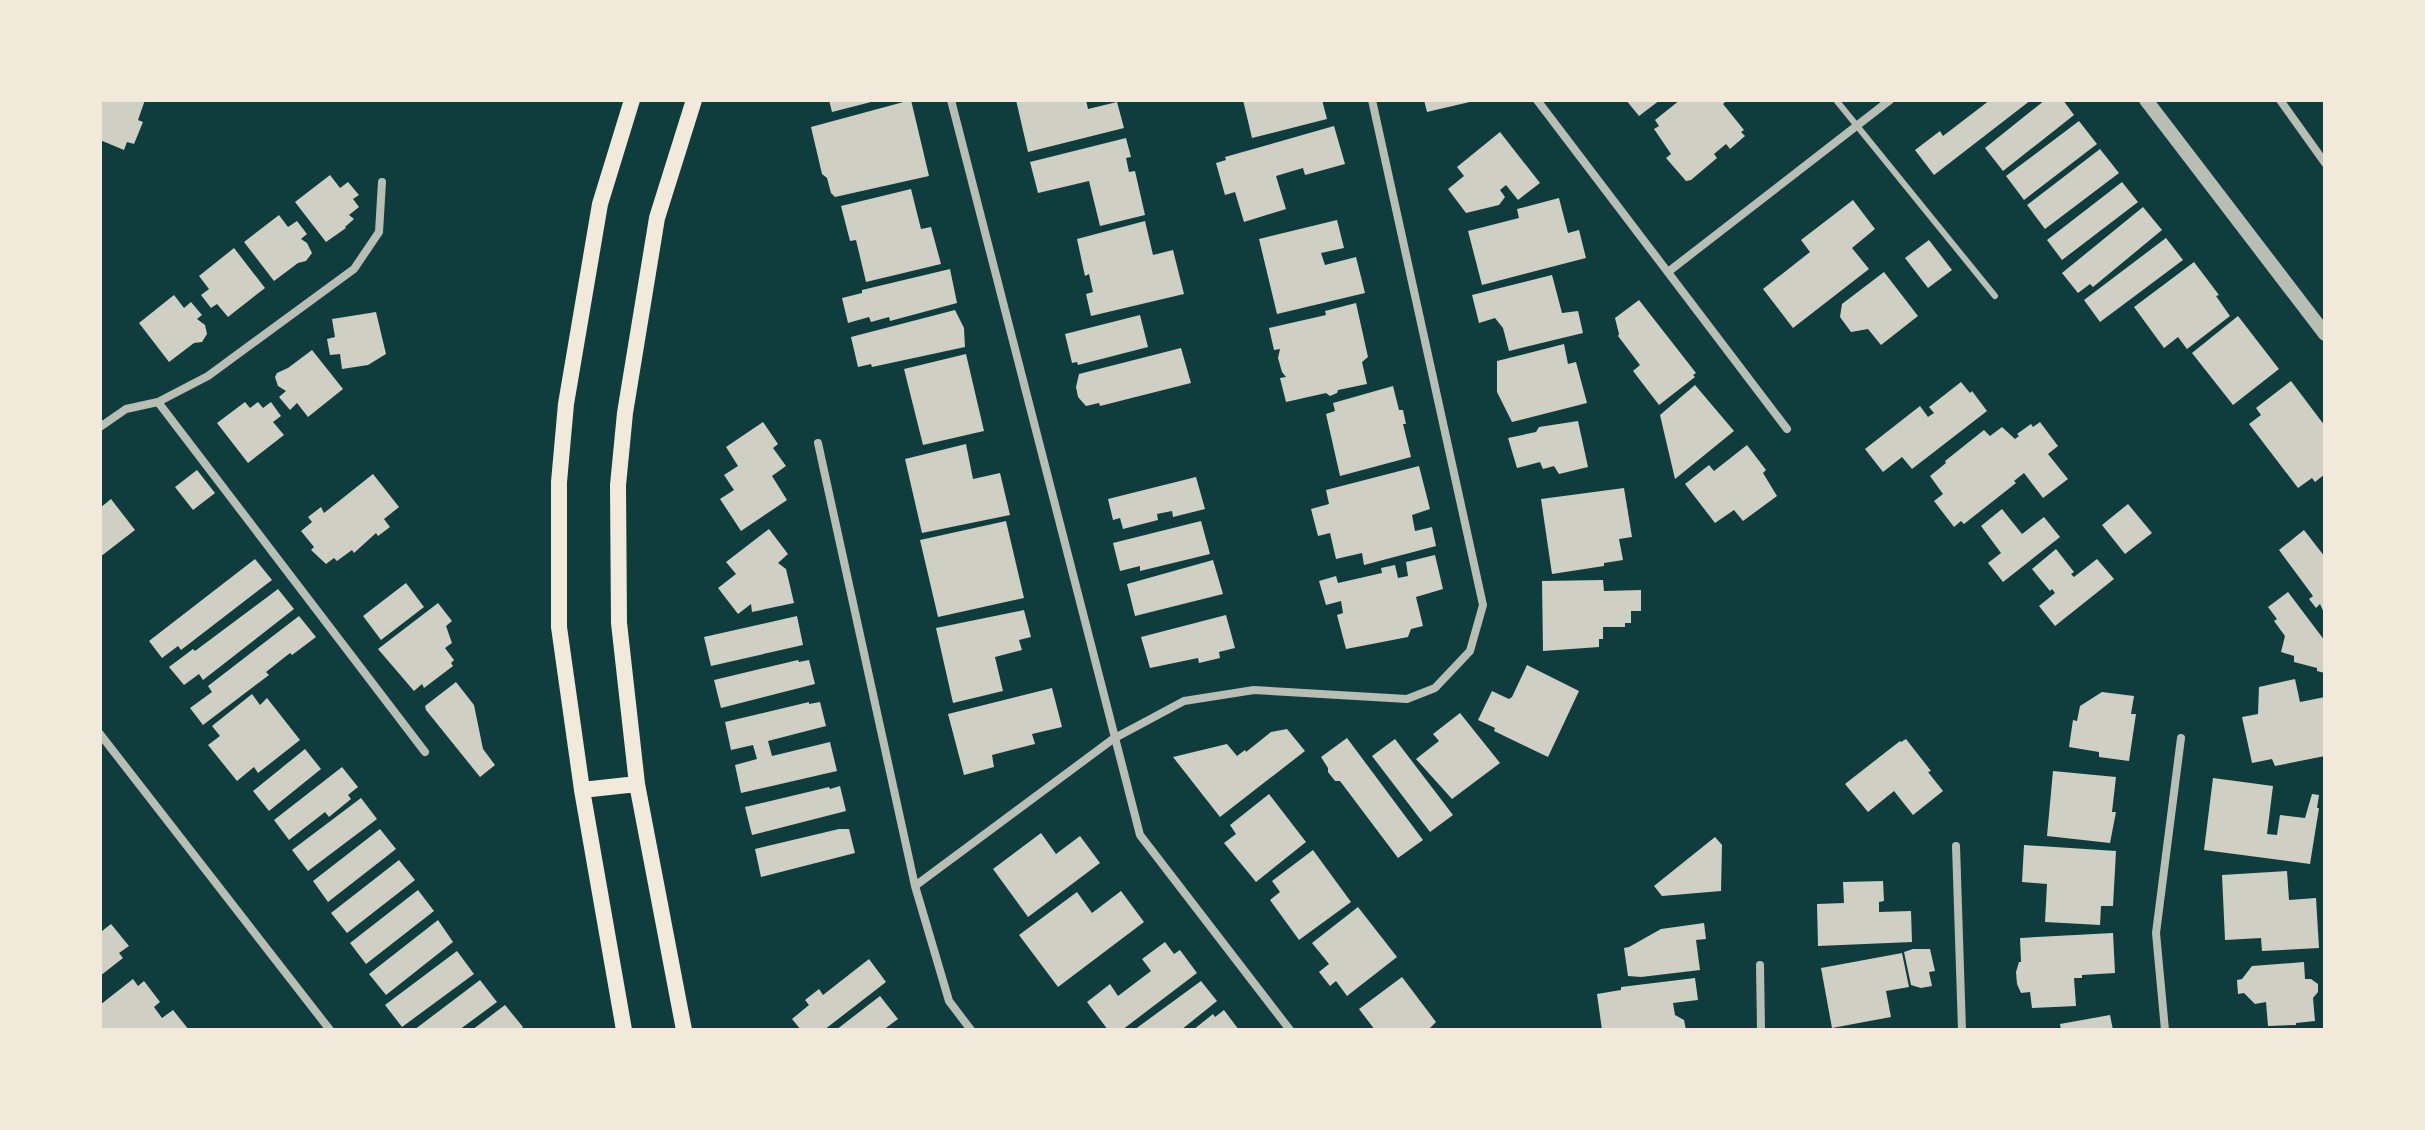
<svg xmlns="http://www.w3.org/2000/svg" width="2425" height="1130" font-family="Raleway,sans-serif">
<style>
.building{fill:#cfcfc3}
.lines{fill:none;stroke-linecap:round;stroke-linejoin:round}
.service{stroke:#b8beb3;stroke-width:6}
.minor{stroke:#b8beb3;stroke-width:8}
.tertiary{stroke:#b8beb3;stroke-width:14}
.secondary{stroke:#f1e9da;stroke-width:16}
</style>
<rect width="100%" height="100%" fill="#0f3d3e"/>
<path class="building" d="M100,100H145L138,120L143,122L134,144L127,142L124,150L100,140Z
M829,100H875V101L832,112Z
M911,100L929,176L835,197L831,193L827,178L822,174L811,127Z
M1016,100H1086L1088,109L1117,102L1124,128L1028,152Z
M1243,100H1322L1327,119L1252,138Z
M1424,100H1474V101L1427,112Z
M1626,100H1660L1639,116Z
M1680,100H1727L1723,104L1744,130L1741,132L1745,136L1730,149L1726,144L1714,154L1717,158L1691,180L1686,181L1666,158L1671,154L1654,129L1659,126L1655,120Z
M1990,100H2031L1934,175L1915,150L1940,131L1943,136Z
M2045,100H2063L2074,115L2003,171L1985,148Z
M2079,121L2097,144L2024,200L2006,176Z
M1334,126L1345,164L1305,175L1303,168L1276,176L1286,209L1244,222L1235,192L1225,195L1216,163L1226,160L1225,157Z
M1500,132L1540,183L1518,200L1506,185L1500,190L1505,197L1499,205L1466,213L1448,189L1464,176L1457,167Z
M1126,138L1131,157L1126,158L1129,172L1135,171L1145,215L1100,226L1089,181L1038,193L1030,162Z
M2100,149L2119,173L2045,229L2027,205Z
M330,175L340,188L348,182L359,195L353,199L359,207L349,215L354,219L345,227L346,228L326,242L295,202Z
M2122,182L2138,202L2062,260L2047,240Z
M911,189L921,229L931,227L941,264L866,282L856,240L850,241L841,206Z
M1559,198L1568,233L1579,230L1586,258L1482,285L1468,231L1519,218L1517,209Z
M1853,200L1875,229L1852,248L1869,269L1793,328L1763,289L1810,252L1801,240Z
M2143,207L2162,230L2093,287L2090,284L2078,293L2062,273Z
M279,215L288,227L297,221L307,234L301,239L307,243L312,253L306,261L298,263L274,281L244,242Z
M1337,220L1344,248L1321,253L1325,265L1356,257L1365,293L1277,314L1259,239Z
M1145,221L1153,255L1173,250L1184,294L1091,316L1086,294L1093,292L1089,274L1085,276L1077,239Z
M2166,238L2183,260L2100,322L2084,300Z
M1929,240L1952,270L1928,288L1905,258Z
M234,248L265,288L228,317L217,304L211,308L201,295L209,289L199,276Z
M2194,262L2219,295L2216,296L2230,316L2187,349L2178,337L2164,348L2134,307Z
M950,269L957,303L890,321L889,317L871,322L869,317L848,323L842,298L862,293V290Z
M1884,272L1918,316L1881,345L1868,329L1851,332L1840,317L1842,304Z
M1552,275L1562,313L1578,311L1583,333L1509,351L1503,328L1495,318L1479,323L1472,295Z
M174,295L184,308L191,302L202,315L197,319L205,325L207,334L202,342L194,343L169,362L139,323Z
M1639,300L1696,373L1693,375L1695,377L1659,405L1633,371L1640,365L1618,336L1619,334L1615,318Z
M1356,303L1368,357L1362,362L1367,384L1338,390L1337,393L1330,396L1326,393L1286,402L1280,378L1286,377L1282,372L1278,358L1280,349L1274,350L1269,328L1326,315L1325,311Z
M955,310L964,328L965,347L872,367L871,364L858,367L851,337Z
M376,312L386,354L368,365L342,369L340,354L330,355L327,339L335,337L332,319Z
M1140,315L1148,347L1078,365L1077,362L1072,363L1065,334Z
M2238,316L2279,369L2233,405L2192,353Z
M1564,344L1568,364L1576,362L1587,403L1512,422L1497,392V361Z
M1181,348L1191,383L1100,406L1099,403L1086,406L1078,397L1076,387L1079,374Z
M312,350L343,389L308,417L297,403L290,410L279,397L286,391L278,386L275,377L277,373L288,368Z
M966,354L984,431L923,445L904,369Z
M2291,381L2325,426V474L2315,482L2312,478L2298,488L2249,424L2261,415L2256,408Z
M1961,382L1970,393L1972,391L1987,411L1912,469L1902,457L1883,472L1865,449L1920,406L1928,417L1934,413L1929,407Z
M1695,385L1734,431L1675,479L1660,415Z
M1393,386L1399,410H1403L1406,424H1403L1411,457L1340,476L1326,414L1335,411L1333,403Z
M245,402L250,408L258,402L263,408L271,402L281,416L273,422L284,435L248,463L217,423Z
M1578,421L1588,467L1559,474L1554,466L1543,469L1540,462L1517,468L1508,438L1536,432L1539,427Z
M763,422L778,444L773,448L786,466L772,476L787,500L741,531L720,499L734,490L724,475L738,466L726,447Z
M2040,422L2058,446L2048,454L2068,479L2043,498L2024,473L2014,481L2016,483L1964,524L1961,521L1954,527L1934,501L1943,494L1930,476L1946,463L1945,461L1984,430L1990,436L2002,427L2015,439L2019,436L2017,434L2031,424L2033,427Z
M966,444L973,479L1000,473L1010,515L922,533L905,459Z
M1747,445L1766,470L1763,473L1777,496L1743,521L1734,510L1715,523L1685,484L1709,465L1714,471Z
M1419,466L1430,509L1412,515L1415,531L1432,527L1436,546L1364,565L1362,553L1336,559L1330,533L1318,536L1311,509L1329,504L1326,490Z
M197,470L215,493L193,510L175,487Z
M373,474L399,507L384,519L390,527L378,536L376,533L354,553L352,550L337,561L334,558L326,564L311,550L314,547L301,531L312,522L308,517L321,507L324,513Z
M1196,477L1205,509L1173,517L1172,511L1157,514L1158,520L1123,529L1120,518L1113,520L1108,499Z
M1624,488L1632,537L1619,539L1623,560L1604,563V566L1552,574L1541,499Z
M111,499L135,530L100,557V508Z
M2128,504L2152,533L2125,554L2102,525Z
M2002,509L2022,534L2044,517L2060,537L2003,582L1988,563L2001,553L1981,526Z
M1006,521L1024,598L938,617L920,540Z
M1201,521L1210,554L1140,571V566L1120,571L1113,543Z
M769,529L788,554L778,563L786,569L794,603L752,612L751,604L738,614L718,588L736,574L726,562Z
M2304,530L2325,557V615L2320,604L2316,608L2309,599L2313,596L2279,550Z
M2056,549L2074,572L2071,574L2074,577L2097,559L2114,579L2055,626L2039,606L2055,593L2052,589L2050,591L2032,569Z
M1435,555L1443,589L1416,597L1423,626L1411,629L1408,637L1346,649L1337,615L1343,613L1341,601L1326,605L1319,581L1336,576L1338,583L1382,573L1381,568L1395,565L1398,578L1408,576L1406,562Z
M255,559L272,580L181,650L178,646L162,658L149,641Z
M1213,560L1223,594L1135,616L1127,584Z
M1603,580L1604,591L1641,590V611H1631V623H1625V627H1603V639H1599V647L1543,651L1542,581Z
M406,583L424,607L381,640L363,616Z
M278,589L294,609L203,680L199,674L184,685L169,667L193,649L195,651Z
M2288,592L2325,641V673L2317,671V668L2294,662V656L2281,652L2285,636L2274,621L2277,619L2268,607Z
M438,603L452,621L446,626L452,643L445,648L454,660L451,663L453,666L424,688L422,684L414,691L378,649Z
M1024,610L1031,637L1019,640L1022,650L995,657L1003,691L953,703L936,628Z
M1226,615L1235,648L1219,652L1220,658L1199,663L1198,658L1150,668L1141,637Z
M299,616L316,637L292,655L290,653L266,672L269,675L203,725L190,708L212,692L208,686Z
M797,616L803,645L711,666L704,637Z
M798,660L799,662L809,660L815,684L721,708L714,680Z
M1527,665L1579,691L1548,757L1494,731L1495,728L1478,720L1492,691L1509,699L1512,697Z
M2295,679L2300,702L2325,697V756L2275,766L2272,759L2252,763L2242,717L2258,714L2259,687Z
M456,682L474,705L483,749L495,765L480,777L426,710L425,706Z
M1052,688L1062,727L1032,734L1035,744L992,755L994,767L964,775L948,714Z
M2102,692L2134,696L2131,714H2136L2129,761L2099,757V752L2069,747L2073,720L2077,721L2080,706Z
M252,694L260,705L267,698L300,740L258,773L254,767L237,781L208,745L220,736L212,726Z
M809,702V704L820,702L826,726L768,741L772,756L830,742L837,771L741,793L735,765L757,759L753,745L731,750L725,722Z
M1460,713L1500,763L1452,799L1416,759L1439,741L1433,734Z
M1287,729L1305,751L1220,817L1173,757L1227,744L1237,756L1245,750L1246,752L1271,732Z
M1347,738L1423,840L1398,858L1340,781H1335L1328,772V768L1321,757Z
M1395,739L1453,815L1430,832L1372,756Z
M1906,739L1931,771L1928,772L1943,791L1913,815L1894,791L1868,812L1845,784L1900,741L1901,742Z
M305,749L321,769L269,811L253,791Z
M342,767L358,787L348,795L351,799L329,817L325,812L289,840L274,820Z
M2053,771L2116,777L2112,812H2116L2110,843L2047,836Z
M2213,778L2273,786L2267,834L2277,835L2280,815L2305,818L2312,794L2319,795L2317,808H2319L2310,864L2204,850Z
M840,786L846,811L752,835L745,807L829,787L830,789Z
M1269,794L1306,842L1256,882L1224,843L1236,834L1230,825Z
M361,798L377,819L308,871L292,850Z
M380,829L396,849L328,902L313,881Z
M839,829H849L855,853L761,877L755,849Z
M1041,833L1056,854L1080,836L1100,863L1028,917L993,869Z
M1715,837L1722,845L1721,891L1662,896L1654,886Z
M2024,845L2116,851L2113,906H2101L2100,925L2045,922L2047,884L2022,882Z
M1313,850L1351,902L1299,940L1270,900L1280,892L1272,881Z
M399,860L415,880L347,933L331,913Z
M2287,871L2289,900L2316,898L2319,948L2262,951L2261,938L2225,940L2222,875Z
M1883,881L1884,901L1879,902V912L1911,911L1912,942L1818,946L1817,904L1844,903L1843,882Z
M418,890L434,911L366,964L350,943Z
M1121,891L1144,922L1058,987L1019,935L1077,892L1092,913Z
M1358,907L1397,957L1347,996L1336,981L1330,986L1319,972L1329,964L1312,943Z
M438,920L453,942L386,995L369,974Z
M1704,923L1706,939L1696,940L1700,970L1641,977L1628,976L1624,948L1629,947L1661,929Z
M111,924L129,946L119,953L123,958L100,976V928L102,931Z
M2113,933L2115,973L2082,975V978H2074L2076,1006L2032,1008L2030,992L2021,993L2017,984L2016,972L2019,962H2021L2020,938Z
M1165,942L1174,954L1180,950L1197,973L1122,1030H1108L1087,1002L1110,984L1118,996L1151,971L1142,959Z
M1913,949H1930L1935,971L1929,972L1932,986L1921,988L1911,985L1904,952Z
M457,951L474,974L402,1027L385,1005Z
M1902,953L1909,987L1886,991L1891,1017L1832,1028L1821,968Z
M869,959L886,982L824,1030H801L792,1019L809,1005L805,1000L819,989L823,995Z
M2304,962L2305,979H2311L2318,984V992L2313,998L2315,1021L2296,1023V1025L2268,1026L2266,1002L2255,1004L2244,993L2238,994L2237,980L2242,979L2252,966Z
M1402,977L1436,1022L1428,1030H1375L1359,1009Z
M1695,978L1698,1000L1673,1003L1675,1015L1684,1020L1686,1030H1602L1597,994L1621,990V987Z
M133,979L138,986L144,981L160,1002L154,1007L162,1018L173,1010L189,1030H100V1005Z
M480,980L497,1002L459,1030H414Z
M1201,981L1217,1001L1181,1030H1134Z
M880,996L898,1019L883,1030H836Z
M505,1005L523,1027L520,1030H472Z
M1224,1010L1239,1030H1193L1213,1014L1215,1017Z
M2110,1015L2113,1030H2061L2060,1024Z"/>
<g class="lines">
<path class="service" d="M1836,100L1995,296"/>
<path class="minor" d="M951,100L1140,835L1290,1030
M1537,100L1787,429
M2280,100L2325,163
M1668,272L1890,100
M158,402L425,752
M100,427L126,409L158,402L208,376L354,269L379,232L382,182
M818,443L915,886L949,1001L971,1030
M100,734L330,1030
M1956,846L1962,1030
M915,886L1113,739L1184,701L1254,690L1407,699L1435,688L1470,651L1483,605L1372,100
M1760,965L1761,1030
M2165,1030L2156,933L2181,738"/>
<path class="tertiary" d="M2146,100L2325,334"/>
<path class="secondary" d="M582,790L637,784
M624,1030L582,790L559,627V482L566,404L600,204L632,100
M684,1030L637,784L619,623L618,485L625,413L657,218L694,100"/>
</g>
<rect width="2425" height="1130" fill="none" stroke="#f1e9da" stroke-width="204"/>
</svg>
